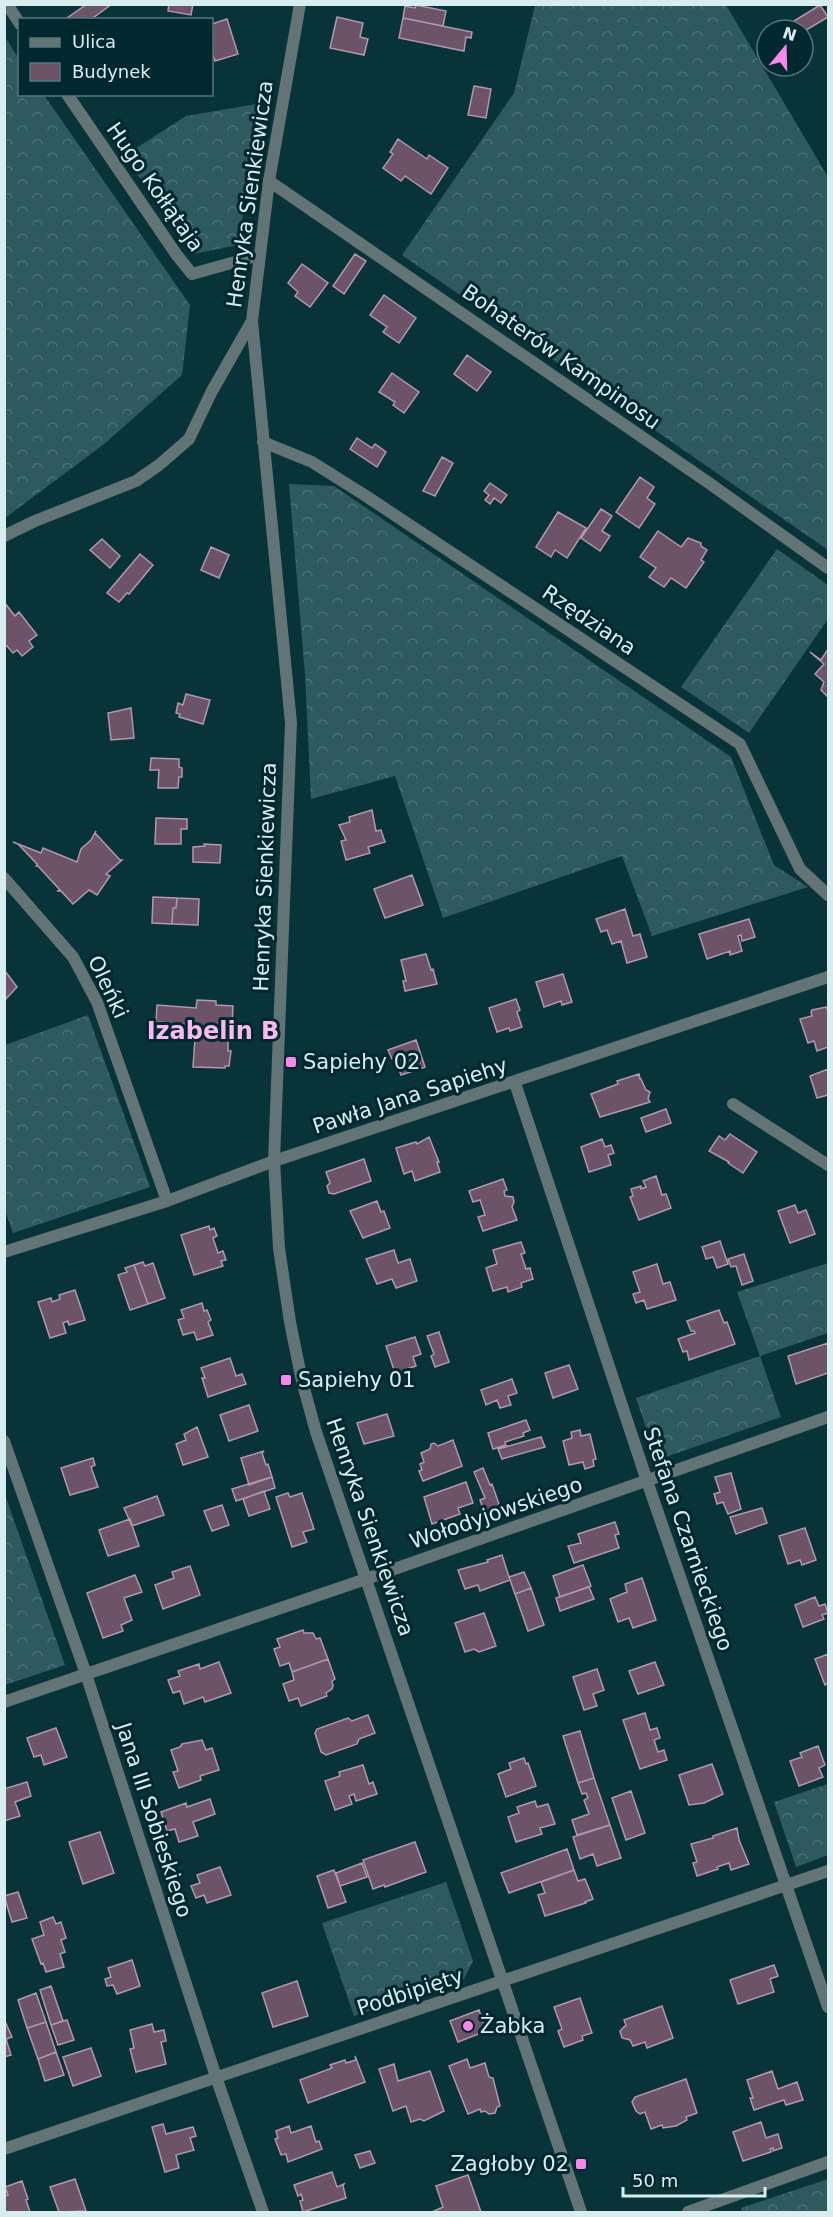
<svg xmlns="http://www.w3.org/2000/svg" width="833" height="2217" font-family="'DejaVu Sans',sans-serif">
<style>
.forest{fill:url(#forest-crowns)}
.building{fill:#6c5368;stroke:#b297ae;stroke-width:1.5}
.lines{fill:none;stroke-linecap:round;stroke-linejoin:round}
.minor{stroke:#637476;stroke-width:12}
.tertiary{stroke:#637476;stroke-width:12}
.poi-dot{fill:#f888ea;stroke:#00282e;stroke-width:2}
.labels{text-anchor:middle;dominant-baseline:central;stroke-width:6;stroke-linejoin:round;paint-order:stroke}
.street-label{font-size:21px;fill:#d8edf0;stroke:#00282e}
.poi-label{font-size:21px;fill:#d8edf0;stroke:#00282e;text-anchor:start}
.quarter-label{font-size:24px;font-weight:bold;fill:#fabaf0;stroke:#00282e}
</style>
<defs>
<pattern id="forest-crowns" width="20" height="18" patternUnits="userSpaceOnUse" patternTransform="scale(1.5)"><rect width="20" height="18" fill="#2d595f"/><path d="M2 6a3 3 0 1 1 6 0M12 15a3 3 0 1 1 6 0" fill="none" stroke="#4b7176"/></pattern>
</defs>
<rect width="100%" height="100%" fill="#083338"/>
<path class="forest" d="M535,5H726L828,177V550L402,255L514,93Z
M5,37L19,59L20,94L44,95L190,305L182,375L103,445L5,518Z
M262,103L238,245L194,254L124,156L186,116Z
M289,484L334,486L731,757L774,865L808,887L652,936L622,856L443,918L395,776L311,799L305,675Z
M777,549L828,585V619L749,733L681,687Z
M88,1015L150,1187L13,1233L4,1208L5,1045Z
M828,1263V1333L760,1356L781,1417L657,1460L636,1398L760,1356L737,1292Z
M4,1492L65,1665L5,1685H4Z
M828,1784V1855L796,1867L774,1802Z
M446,1882L473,1961L464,1979L354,2016L322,1923Z
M828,2179V2212H742L741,2208Z"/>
<path class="building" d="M87,4H112L90,20H68L67,18Z
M169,4H193L191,15L168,11Z
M416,5L446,11L443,26L403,18L405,6L415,8Z
M820,5L828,17L803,32V30H800L794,21Z
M337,17L363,23L360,37L368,39L364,55L330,48Z
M403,18L472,32L471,38L466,37L464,51L399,38Z
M227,19L238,54L215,61L212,52V24Z
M474,86L491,89L486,118L468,115Z
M398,139L427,159L429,155L448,168L431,194L405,176L401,181L383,168L393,154L390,152Z
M355,254L366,261L344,294L333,286Z
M302,264L328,283L310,307L295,296L298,292L288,283Z
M384,295L416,318L399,343L383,332L387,327L370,315Z
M467,355L491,372L477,391L454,374Z
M392,373L419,392L404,413L393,405L395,402L379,392Z
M357,438L372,448L375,444L386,452L377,467L350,449Z
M442,457L453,463L435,496L423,491Z
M640,477L654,487L647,498L655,504L639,528L616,512Z
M490,483L507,495L501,503L494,498L490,504L485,500L489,495L484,491Z
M601,509L612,516L602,531L610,536L600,551L581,538Z
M558,512L586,528L567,558L555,550L551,557L536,547Z
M658,531L681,547L688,538L701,543V546L707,550L701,560L704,562L686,588L671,578L664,587L649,577L656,568L640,557Z
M102,539L120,556L110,568L90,550Z
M211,547L229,555L219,578L201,570Z
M140,554L153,565L129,594L127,593L119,602L107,593Z
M4,602L15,616L19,612L37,635L29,641L33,647L22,656L17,650L13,653L7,646L4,647Z
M828,649V697L821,690L824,682L815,674L824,664L810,652L821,660Z
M186,694L210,700L203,724L179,717L180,714L176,713L178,703L183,705Z
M131,708L134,738L111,740L108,713Z
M151,758L179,759V767L182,768V777H179L178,788H158L159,770H150Z
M372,810L376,831L381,830L385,842L368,847L370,853L346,860L341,841L346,840L339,825L350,822L349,817Z
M156,818L187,819V829H181V844H155Z
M96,831L95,833L120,860H122L106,874L110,876L97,895L89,890L73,904L61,891H57L60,890L37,865L36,867L37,864L18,844L13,842L41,853L43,848L77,862L81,849L91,840Z
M204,844L221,845L220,863L193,862V847L205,846Z
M412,875L423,905L385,918L374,889Z
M153,897L177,898L176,908H173L172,924L152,923Z
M177,898L199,899L198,925L172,924L173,908H176Z
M625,909L633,936L640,934L647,957L627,963L621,941L612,944L607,930L601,932L596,919Z
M749,919L755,937L742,941L741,935L738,936L742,951L730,955V951L707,959L699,934Z
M426,954L431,970L433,969L437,984L405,991L403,981H406L401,960Z
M5,971L17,987L4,1001V972Z
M563,974L572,1002L562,1005L561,1001L544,1007L536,982Z
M516,999L520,1010L517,1012L522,1027L510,1031L509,1028L497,1032L489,1008Z
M197,1000L216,1001V1005L233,1006L232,1026H228V1051H231L229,1066H225V1068L193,1067L196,1025L156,1022L157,1005L196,1008Z
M826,1007L828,1011V1047L817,1051L814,1041L808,1043L800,1019L812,1016L811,1012L812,1010Z
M416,1040L425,1067L401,1075L395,1059H392L388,1050Z
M828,1069V1095L817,1098L810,1076Z
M639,1074L640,1079H641L646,1090L650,1092L648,1099L650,1102L600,1117L591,1094L618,1084L617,1081Z
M666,1109L671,1123L646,1132L641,1118Z
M730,1134L757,1152L743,1173L728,1163L729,1162L709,1151L719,1136L725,1140Z
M429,1137L439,1162H437L440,1172L415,1181L412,1171L404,1174L396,1148L416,1142L417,1144Z
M602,1139L605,1147L611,1145L614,1153L608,1155L611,1165L589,1172L581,1147Z
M364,1159L371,1181L334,1194L329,1193L327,1186L330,1183L326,1172Z
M656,1176L662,1195L666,1194L671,1208L639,1220L630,1197L633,1196L631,1189L641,1186V1189L646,1187L643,1181Z
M503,1179L507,1190L504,1191L505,1196L513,1197L514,1202L512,1207L517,1220L483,1231L478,1217L485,1215L480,1200L473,1202L469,1191Z
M377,1201L381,1212L384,1211L390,1228L363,1238L350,1211Z
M795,1205L798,1213L806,1210L815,1234L790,1243L778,1211Z
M209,1226L210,1230L214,1228L217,1236L213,1238L218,1253L223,1251L226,1260L221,1261L223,1266L194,1275L181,1235Z
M720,1241L728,1264L717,1268L713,1257L706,1259L702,1247Z
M521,1242L525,1253L521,1254L526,1269L530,1268L533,1279L521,1283L522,1287L508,1292L507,1287L493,1291L486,1268L497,1264L493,1250Z
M394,1250L398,1263L410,1259L417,1281L396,1288L392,1279L377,1284L366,1259Z
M744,1254L753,1281L742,1285L736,1266L731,1267L728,1259Z
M143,1262L145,1266L153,1263L165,1298L148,1304L134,1265Z
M657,1264L663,1284L670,1282L676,1300L647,1309L644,1300L636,1303L633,1294L640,1292L633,1272Z
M134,1265L148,1304L130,1310L118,1275L127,1272L125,1268Z
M75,1290L85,1320L69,1325L68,1321L63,1323L66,1333L50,1338L38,1302L51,1298L52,1302L60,1299L59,1295Z
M202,1303L204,1311L207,1310L211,1320L208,1322L213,1335L197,1340L194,1332L183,1335L178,1320L184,1318L181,1310Z
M719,1310L724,1323L727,1322L735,1344L689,1360L687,1351L683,1352L678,1339L695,1333L694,1331H691L687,1321Z
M439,1332L449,1362L435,1367L431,1356L434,1354L427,1336Z
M415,1337L421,1354L413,1357L416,1366L395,1373L386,1346Z
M828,1343V1373L796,1384L788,1356Z
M230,1358L236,1376L242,1374L246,1384L208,1397L202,1378H205L201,1368Z
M569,1365L578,1389L553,1398L545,1373Z
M512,1379L517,1393L508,1396L511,1405L500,1408L497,1400L486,1405L481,1390Z
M249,1405L258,1431L229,1441L220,1415Z
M387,1414L394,1436L364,1444L357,1423Z
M526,1420L530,1430L523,1433L524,1436L505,1442L506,1445L493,1449L488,1433Z
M197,1427L208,1457L183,1465L176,1444L186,1440L184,1434Z
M580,1430L581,1436L590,1434L596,1459L593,1460L594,1466L585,1469L583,1462L569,1465L563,1441L572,1438L571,1432Z
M541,1437L545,1447L502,1459L498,1449Z
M453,1440L462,1466L423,1481L419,1471L422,1470L420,1464L424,1462L421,1453L430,1449L431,1444L434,1443L438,1446Z
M264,1451L262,1453L266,1465L268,1464L272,1477L249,1485L241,1458Z
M93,1458L95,1465L91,1467L98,1487L70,1495L61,1468Z
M483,1468L490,1485L492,1484L501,1510L485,1515L480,1500L485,1498L474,1472Z
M731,1473L741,1509L728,1514L723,1502L717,1504L714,1494L720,1492L715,1477Z
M272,1477L275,1488L236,1501L232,1489Z
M466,1482L473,1503L458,1508L460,1514L432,1524L424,1497Z
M264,1491L270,1509L249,1516L243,1499Z
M288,1493L290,1497L302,1493L314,1529L303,1532L307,1542L292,1547L276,1497Z
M157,1496L164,1515L132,1526L124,1508Z
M222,1505L229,1525L212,1531L204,1511Z
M762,1508L767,1523L736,1534L730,1517Z
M130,1519L139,1546L108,1556L99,1530Z
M615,1522L619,1534L615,1535L619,1548L574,1563L568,1546L581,1543L578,1534Z
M805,1528L816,1560L802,1565L800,1560L788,1564L779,1536Z
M502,1555L510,1580L480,1591L478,1585L465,1589L458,1570L488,1562L487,1560Z
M583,1565L591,1586L560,1597L553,1576Z
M190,1566L200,1595L163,1609L155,1585L174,1578L172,1572Z
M524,1572L531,1588L515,1594L509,1577Z
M135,1575L142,1592L124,1598L132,1620L121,1625L123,1631L103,1638L87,1593Z
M642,1578L656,1620L633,1628L629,1618L618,1622L610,1599L627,1592L625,1584Z
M589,1587L594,1599L560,1611L556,1598Z
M531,1588L544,1625L528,1631L515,1594Z
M815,1597L819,1606L825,1604L828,1613L822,1615L824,1619L803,1627L795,1605Z
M484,1613L496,1646L479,1652L474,1649L465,1652L455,1623Z
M303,1630L304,1633H313L316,1639L320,1638L328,1659L292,1672L289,1663L280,1666L274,1649L280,1647L277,1639Z
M828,1654V1683L825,1685L815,1659Z
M328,1659L335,1679L332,1681L333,1686L332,1689L326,1693L327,1696L301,1706L298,1698L289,1701L283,1684L294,1680L292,1672Z
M219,1662L231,1693L205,1702L203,1697L184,1704L180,1691L173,1693L168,1680L180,1676L178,1671L199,1664L200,1669Z
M655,1662L664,1685L638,1694L629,1671Z
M597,1669L604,1690L593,1694L597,1706L584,1710L573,1677Z
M645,1713L650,1730L657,1728L660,1738L654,1740L658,1752L664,1750L667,1760L640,1769L623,1720Z
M368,1715L375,1733L359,1739L357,1744L326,1755L321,1752L315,1733L317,1729L348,1718L352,1721Z
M56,1728L67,1757L44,1765L41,1755L34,1757L27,1738Z
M580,1731L594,1778L578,1783L563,1736Z
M202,1740L206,1750L212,1748L219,1770L200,1776L201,1780L179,1788L173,1772L178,1771L171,1750L180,1747L182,1744Z
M818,1746L825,1765L819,1768L823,1777L799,1786L790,1761L802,1757L800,1753Z
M524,1758L526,1764L528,1763L536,1786L506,1797L498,1774L511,1769L509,1763Z
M712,1764L723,1794L704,1803L689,1805L679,1775Z
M363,1765L369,1784L373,1782L377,1794L356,1801L354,1794L349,1796L352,1804L335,1810L325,1781L340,1776L339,1772Z
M594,1778L610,1825L577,1835L572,1820L589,1814L584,1800L588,1798L586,1793L582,1794L578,1783Z
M27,1782L31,1796L15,1802L20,1816L4,1821V1789Z
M631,1791L645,1833L626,1840L612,1798Z
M210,1799L215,1814L193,1822L198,1836L179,1842L175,1829L167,1831L161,1812L186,1803L187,1807Z
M535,1801L537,1807L548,1804L555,1824L540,1828L542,1834L516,1842L508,1817L519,1813L517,1807Z
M610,1825L621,1858L597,1866L593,1854L580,1859L573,1837Z
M737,1828L739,1840L749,1864L731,1870L729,1863L717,1867L718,1869L697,1876L693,1863L697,1862L691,1844L713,1838V1836Z
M100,1832L114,1873L83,1884L69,1842Z
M415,1842L426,1872L385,1887L384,1885L373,1889L363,1860Z
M567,1849L574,1870L509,1893L501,1873Z
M362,1863L367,1877L340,1886L336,1873Z
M220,1867L231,1895L207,1903L204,1895L196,1898L191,1886L200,1883L197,1875Z
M334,1870L346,1902L328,1908L317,1876Z
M574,1870L578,1881L585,1879L593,1899L585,1902L586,1903L545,1916L538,1895L545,1893L541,1882Z
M18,1892L27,1918L12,1922L4,1896Z
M53,1917L56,1924L61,1922L66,1938L61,1940L65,1952L60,1954L64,1967L46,1972L43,1963L41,1964L32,1939L44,1935L40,1922Z
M132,1960L140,1986L117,1994L113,1985L107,1986L105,1979L111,1977L108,1968Z
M774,1965L778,1976L770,1979L774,1992L738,2004L730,1980Z
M297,1981L308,2016L273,2027L262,1993Z
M51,1986L63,2021L51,2025L40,1990Z
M36,1993L46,2022L27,2028L18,2000Z
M580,1998L592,2033L582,2036L583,2040L564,2047L558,2031L562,2029L554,2007Z
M662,2006L673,2038L647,2048L645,2042L633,2046L630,2040L622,2038L620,2031L626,2025L624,2020Z
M479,2010L486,2031L458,2042L450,2021Z
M4,2019L12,2037L6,2039L11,2055L4,2057Z
M67,2020L74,2040L58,2045L51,2025Z
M46,2022L56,2052L38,2059L27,2028Z
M152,2024L154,2032L164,2030L166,2041L161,2042L166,2064L136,2072L130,2049L134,2048L130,2030Z
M91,2048L101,2076L73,2086L63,2057Z
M56,2052L64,2075L45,2081L38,2059Z
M355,2056L365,2082L308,2103L300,2080L332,2068L330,2065L345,2060L346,2063L356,2060Z
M467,2059L470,2068L485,2063L489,2077L493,2078L500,2106L497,2107L495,2113L489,2114L485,2111L481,2112L480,2109L468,2114L449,2066Z
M394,2064L398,2081L430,2071L444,2111L424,2121L420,2119L411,2122L406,2106L393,2111L379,2069Z
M772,2071L778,2089L797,2082L803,2100L786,2105L784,2100L754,2110L750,2098H753L747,2080Z
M686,2079L697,2113L686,2117L687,2120L676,2126L663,2128L662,2125L651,2129L645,2112L640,2114L636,2111L632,2102L635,2097Z
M761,2122L766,2138L778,2134L782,2148L773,2151V2148L770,2149L771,2152L743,2161L733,2132Z
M163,2124L166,2134L193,2127L196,2136L190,2138L194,2150L176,2155L179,2168L165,2172L152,2127Z
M289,2126L291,2133L311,2126L316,2142L319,2141L322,2149L288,2162L286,2154L281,2155L275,2139L278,2138L276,2131Z
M370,2151L375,2163L360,2168L355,2155Z
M332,2172L337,2187L344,2184L343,2186L346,2198L303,2212L300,2201L303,2200L301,2194L298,2196L294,2185Z
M468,2175L481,2212H432L443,2207L436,2186Z
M75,2179L86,2211L59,2212L50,2187Z
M22,2181L28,2199L26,2200L30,2212H4V2196L8,2195L5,2187Z"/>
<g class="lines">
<path class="minor" d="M7,4L20,24
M67,94L176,254L192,274L260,255
M269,181L709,483L828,568
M263,442L312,462L366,496L740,744L800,869L828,895
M4,536L35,521L136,481L159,465L189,439L212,391L252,321
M4,878L73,957L97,1002L167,1201
M515,1083L647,1481L828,2007
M733,1104L828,1165
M4,1252L167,1201L274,1161L828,977
M4,1441L86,1674L216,2077L263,2212
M4,1702L366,1579L828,1417
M4,2149L828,1871
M688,2212L828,2162"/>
<path class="tertiary" d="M300,4L269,181L252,321L291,723L274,1161L279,1248L290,1322L302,1381L316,1432L581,2212"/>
</g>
<g class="poi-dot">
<rect x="285" y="1056" width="12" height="12" rx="3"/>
<rect x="280" y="1374" width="12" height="12" rx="3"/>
<circle cx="468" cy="2026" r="6"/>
<rect x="575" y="2158" width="12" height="12" rx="3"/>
</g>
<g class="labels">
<g class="street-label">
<text transform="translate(155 187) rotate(55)">Hugo Kołłątaja</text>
<text transform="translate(250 194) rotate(-82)">Henryka Sienkiewicza</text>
<text transform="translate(561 357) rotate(35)">Bohaterów Kampinosu</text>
<text transform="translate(589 620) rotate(34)">Rzędziana</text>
<text transform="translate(265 877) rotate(-88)">Henryka Sienkiewicza</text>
<text transform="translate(108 987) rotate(65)">Oleńki</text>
<text transform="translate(410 1096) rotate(-18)">Pawła Jana Sapiehy</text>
<text transform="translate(496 1513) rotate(-19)">Wołodyjowskiego</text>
<text transform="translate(370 1527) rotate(71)">Henryka Sienkiewicza</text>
<text transform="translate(688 1539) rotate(71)">Stefana Czarnieckiego</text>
<text transform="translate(154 1820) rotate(72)">Jana III Sobieskiego</text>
<text transform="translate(410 1992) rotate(-18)">Podbipięty</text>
</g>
<g class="poi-label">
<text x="303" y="1062">Sapiehy 02</text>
<text x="298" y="1380">Sapiehy 01</text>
<text x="480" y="2026">Żabka</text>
<text x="569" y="2164" text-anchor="end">Zagłoby 02</text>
</g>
<g class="quarter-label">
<text x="213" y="1031">Izabelin B</text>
</g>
</g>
<rect width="833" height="2217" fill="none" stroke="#d8edf0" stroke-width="12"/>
<rect x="18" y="18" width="195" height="78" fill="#00282e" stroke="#56777c" stroke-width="1.5"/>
<rect x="30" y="38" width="30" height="9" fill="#637476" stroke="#56777c" stroke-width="1.5"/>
<text x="72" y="48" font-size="18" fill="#d8edf0">Ulica</text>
<rect x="30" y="63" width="30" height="18" fill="#6c5368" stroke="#56777c" stroke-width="1.5"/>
<text x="72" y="78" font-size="18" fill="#d8edf0">Budynek</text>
<g transform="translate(785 48) rotate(19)"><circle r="28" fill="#00282e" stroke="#56777c" stroke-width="1.5"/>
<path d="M0-4.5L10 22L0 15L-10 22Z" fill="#f888ea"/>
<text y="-9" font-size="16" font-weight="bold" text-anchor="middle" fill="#d8edf0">N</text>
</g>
<path d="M623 2187v9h142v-9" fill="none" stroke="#d8edf0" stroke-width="3"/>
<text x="632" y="2187" font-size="18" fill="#d8edf0" stroke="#00282e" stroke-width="4.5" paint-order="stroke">50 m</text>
</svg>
